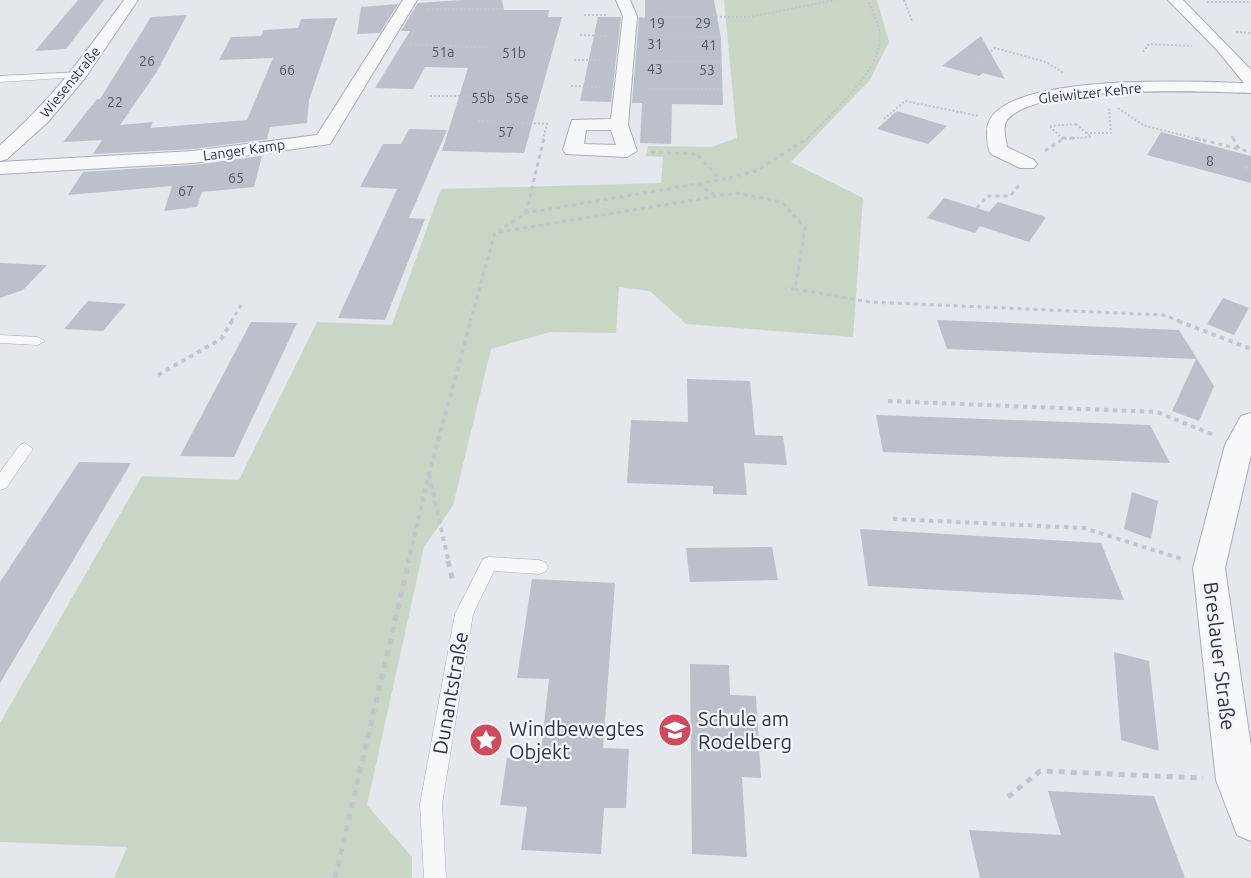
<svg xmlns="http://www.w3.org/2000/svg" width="1251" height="878" font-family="Ubuntu,sans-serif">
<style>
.green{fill:#c9d6c5}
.building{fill:#bbc0ca}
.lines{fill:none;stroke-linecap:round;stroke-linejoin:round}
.service-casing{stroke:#a9aeb7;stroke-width:1}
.minor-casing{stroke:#a9aeb7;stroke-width:2}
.path-far3{stroke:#c2c5cb;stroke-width:2;stroke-dasharray:2 2;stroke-linecap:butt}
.path-far2{stroke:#c2c5cb;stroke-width:3;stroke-dasharray:4 4;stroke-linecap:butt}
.path-far1{stroke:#c2c5cb;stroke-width:4;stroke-dasharray:4.5 4.5;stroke-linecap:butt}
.path{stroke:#c2c5cb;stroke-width:5;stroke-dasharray:6 6;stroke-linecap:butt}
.service{fill:#f7f8fa;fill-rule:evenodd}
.minor{fill:#f7f8fa;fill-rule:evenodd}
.labels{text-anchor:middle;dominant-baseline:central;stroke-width:4.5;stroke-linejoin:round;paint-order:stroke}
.number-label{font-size:14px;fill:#4f5766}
.far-street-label{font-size:14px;fill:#2b3445;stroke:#f4f6f9}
.near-street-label{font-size:20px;fill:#2b3445;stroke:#f4f6f9}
.near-poi-label{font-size:20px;fill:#2b3445;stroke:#f4f6f9;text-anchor:start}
</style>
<rect width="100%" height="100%" fill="#e4e7ec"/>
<path class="green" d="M724,0H877L889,42L870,80L791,162L863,198L853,337L686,324L650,291L619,287L616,333L550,332L491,349L453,506L424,547L367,805L412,857V878H114L127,847L0,842V723L142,476L239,480L317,322L392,325L441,189L661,183L663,157L646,156L648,146L711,147L737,138Z"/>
<path class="building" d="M78,0H104L66,49L35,51Z
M461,0H502L504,10H549L548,17H562L524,153L442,151L468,68L425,67L413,89L375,88L410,31H401L418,3Z
M645,0H714L721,39L723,105L672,104L671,144L640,143L642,103H632L639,17L645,18Z
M398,4L380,33L357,34L361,7Z
M187,15L156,73L120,125L153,122L150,128L247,120L273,58L219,60L231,37L261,36L264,30L298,28L301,19L337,18L309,100L307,123L270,127L267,139L193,149L93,154L102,140L63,142L97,99H100L151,17Z
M598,17H621L611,102L580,101Z
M981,36L1005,79L983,73L979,76L942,66Z
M897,111L947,126L928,144L877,129Z
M409,129L447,130L409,218L425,219L385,320L338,318L397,189L360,187L383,144H401Z
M1161,132L1251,156V183L1147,155Z
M262,156L254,187L202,192L197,207L164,211L172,186L68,195L83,172L193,165Z
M944,198L989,212L998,202L1046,217L1029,242L980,226L975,233L927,218Z
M0,263L47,265L23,290L0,298Z
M1223,298L1249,308L1234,335L1207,324Z
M88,301L126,304L103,331L64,329Z
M937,320L1179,330L1214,386L1199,421L1172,411L1196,359L947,349Z
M251,322L297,323L234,457L180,456Z
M687,379L750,381L755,435L783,436L787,465L744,463L747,495L713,494V486L627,483L631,420L688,422Z
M876,415L1150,425L1170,463L883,452Z
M79,462L131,463L0,683V582Z
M1132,492L1158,501L1151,539L1124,529Z
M860,529L1101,543L1124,600L868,586Z
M772,547L778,580L690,582L686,548Z
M532,579L615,583L603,748L629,749L626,808H604L601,854L521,850L527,807L500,805L507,758L540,760L549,679L517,678Z
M1114,652L1149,661L1159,751L1121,740Z
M690,664L729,665L730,695L756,696L761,778L742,777L747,857L692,854Z
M1048,791L1154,796L1185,878H980L969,830L1061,835Z"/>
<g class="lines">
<g class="service-casing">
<path id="service" d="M82,72L83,74L79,77L0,82V76Z
M0,335L38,337L45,341L38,345L0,343Z
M25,443L33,449L6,488L0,490V472L20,445Z
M489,557L539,560L545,562L548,567L545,572L539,574L494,571L473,614L442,804L446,878H424L420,804L455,614L483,559Z"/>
</g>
<g class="minor-casing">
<path id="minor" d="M124,0H138L85,78L48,122L7,159L0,161V145C51,101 84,55 124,0Z
M403,0H417L330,144L193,163L0,174V162L193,151L317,135Z
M616,0H630L637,16L628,125L637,151L627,157L566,154L563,150L572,120L611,119L623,16ZM586,130H611L616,145L584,144Z
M1168,0H1183L1251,70V93C1203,92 1038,83 1007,120C1002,127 1006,139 1007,147L1034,160L1037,164L1034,168H1020L991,154C987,148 987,139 987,132C986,70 1202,82 1244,83L1217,50Z
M1251,413V455L1225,568L1251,747V841L1237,835L1216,780L1193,568L1225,445L1241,416Z"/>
</g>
<path class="path-far3" d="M904,0L912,21
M1207,2H1251
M428,9H504
M584,15H608
M652,16L749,17L835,0
M1236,32L1251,33
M580,35L608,36
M649,36L720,37
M406,44L498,48
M1143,52L1149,44L1192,46
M574,60H603
M647,61L721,62
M978,61L995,48L1046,62L1064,73
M571,86L602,87
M645,88L722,89
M430,96H534
M1118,108L1143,125L1201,140
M884,119L905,101L979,116
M478,121L547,124L543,140
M1076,124L1091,137L1063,139L1049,126Z
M1086,133H1111L1109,109
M1232,136L1234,140
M806,140C828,116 883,70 880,35C879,24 872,11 868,0"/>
<path class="path-far2" d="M1062,138H1076
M1195,138L1239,149
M1233,138L1239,149L1251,152
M1045,151L1063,139
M651,152L696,154L720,179
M1244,167L1251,169
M698,184L716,196
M977,208L987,196H1010L1021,183
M526,213L544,138
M499,232L737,193L782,202L805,228L795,289H785
M795,289L870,302L1163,315L1182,322
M231,322L241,305
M470,322L495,233L526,213L720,180L756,171L808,138"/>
<path class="path-far1" d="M1178,321L1251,349
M158,375L221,339L232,321
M888,401L1157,412L1214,435
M429,475L449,563
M893,519L1084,528L1182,559
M408,563L429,473L471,321"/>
<path class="path" d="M448,561L453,582
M1008,797L1040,771L1203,778
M335,878L409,561"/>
<use href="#service" class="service"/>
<use href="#minor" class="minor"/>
</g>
<defs>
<g id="school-disc" transform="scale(1.725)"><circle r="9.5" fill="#d1495b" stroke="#f4f6f9"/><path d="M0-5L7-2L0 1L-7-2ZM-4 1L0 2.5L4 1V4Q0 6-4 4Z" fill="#fff"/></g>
<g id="sight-disc" transform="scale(1.725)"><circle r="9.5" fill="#d1495b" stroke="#f4f6f9"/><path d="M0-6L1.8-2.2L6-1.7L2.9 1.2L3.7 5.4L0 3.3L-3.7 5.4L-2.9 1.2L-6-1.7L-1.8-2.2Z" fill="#fff"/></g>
</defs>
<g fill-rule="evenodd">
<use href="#school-disc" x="675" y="730"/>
<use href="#sight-disc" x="486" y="740"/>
</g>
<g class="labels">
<g class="number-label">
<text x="657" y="23">19</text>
<text x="703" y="23">29</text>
<text x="655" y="44">31</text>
<text x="709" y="45">41</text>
<text x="443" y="52">51a</text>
<text x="514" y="53">51b</text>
<text x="147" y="61">26</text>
<text x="655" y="69">43</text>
<text x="287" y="70">66</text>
<text x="707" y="70">53</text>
<text x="483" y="98">55b</text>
<text x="517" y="98">55e</text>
<text x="115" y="102">22</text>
<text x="506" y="132">57</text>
<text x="1210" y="161">8</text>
<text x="236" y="178">65</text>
<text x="186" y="191">67</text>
</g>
<g class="far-street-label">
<text transform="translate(70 82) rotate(-51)">Wiesenstraße</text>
<text transform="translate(1090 93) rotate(-6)">Gleiwitzer Kehre</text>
<text transform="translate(244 150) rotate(-8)">Langer Kamp</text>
</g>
<g class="near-street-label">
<text transform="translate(1220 656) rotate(83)">Breslauer Straße</text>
<text transform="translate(450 693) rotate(-80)">Dunantstraße</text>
</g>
<g class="near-poi-label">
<text x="698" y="718">Schule am<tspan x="698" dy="23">Rodelberg</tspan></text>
<text x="509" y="728">Windbewegtes<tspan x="509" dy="23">Objekt</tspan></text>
</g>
</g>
</svg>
